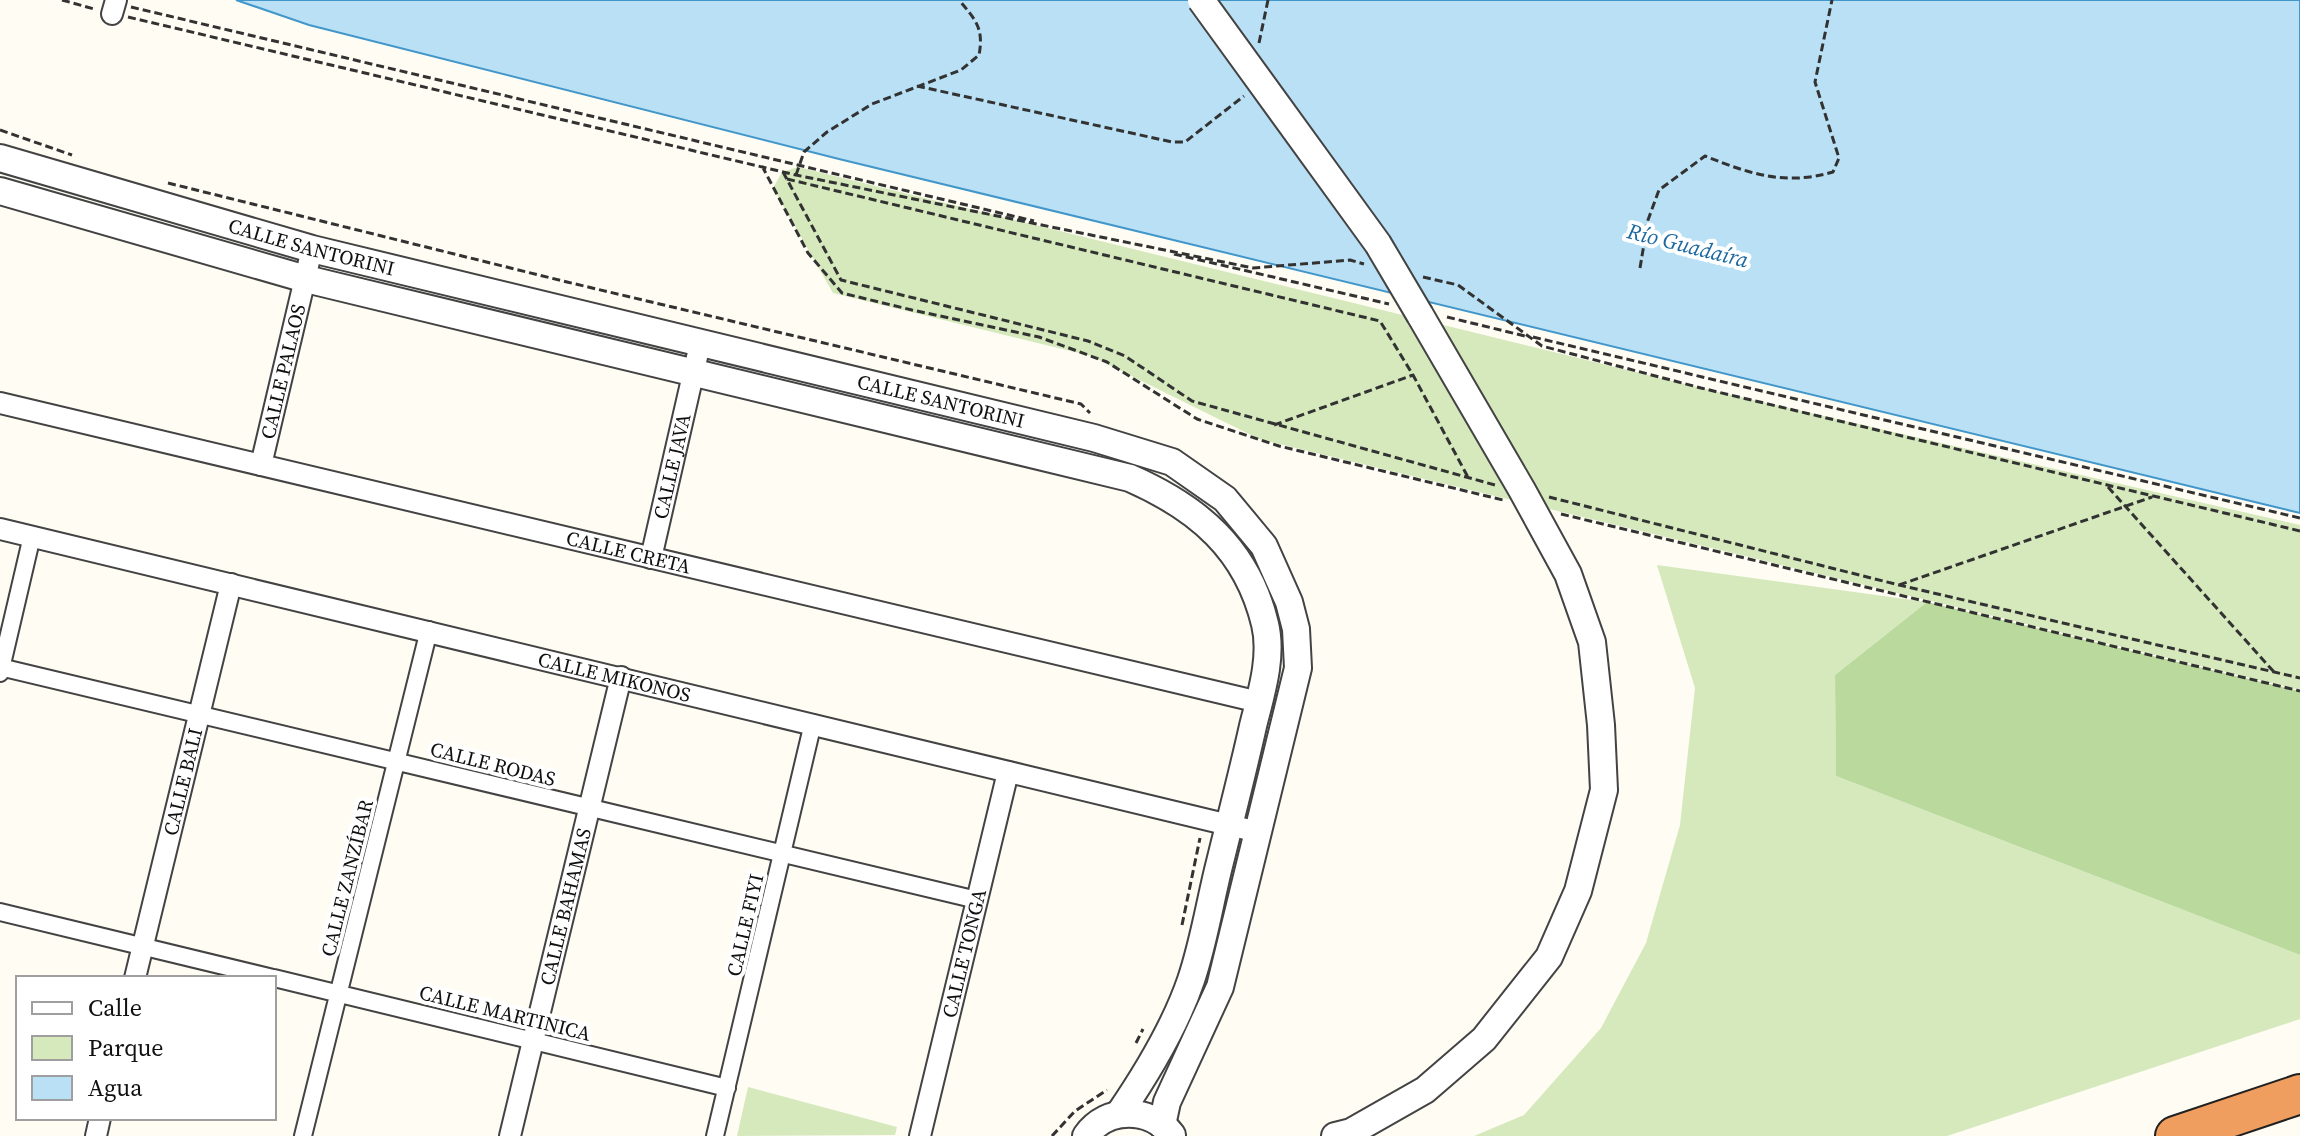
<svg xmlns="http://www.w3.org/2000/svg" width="2300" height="1136" font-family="'Source Serif 4',serif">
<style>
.green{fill:#d5e9bd}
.forest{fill:#bad99c}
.water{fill:#b9e0f5;stroke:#4297ca;stroke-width:2}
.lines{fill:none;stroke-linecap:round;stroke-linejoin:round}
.pedestrian-casing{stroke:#434343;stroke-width:20}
.minor-casing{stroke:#434343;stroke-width:24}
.tertiary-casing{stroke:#434343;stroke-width:30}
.motorway-casing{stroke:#212121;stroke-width:42}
.path{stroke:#323232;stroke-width:3;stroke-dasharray:8 4;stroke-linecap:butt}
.pedestrian{stroke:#fff;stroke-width:16}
.minor{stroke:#fff;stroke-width:20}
.tertiary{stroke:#fff;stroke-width:26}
.motorway{stroke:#f09e60;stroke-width:38}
.tertiary-bridge-casing{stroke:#434343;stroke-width:30;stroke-linecap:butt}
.tertiary-bridge{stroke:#fff;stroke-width:26}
.labels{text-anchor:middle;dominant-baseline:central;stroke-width:8;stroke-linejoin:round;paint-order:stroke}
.street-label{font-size:20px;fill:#101010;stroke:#fff}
.water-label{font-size:22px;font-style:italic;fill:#1b69a0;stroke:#fff}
</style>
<rect width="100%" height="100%" fill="#fffcf3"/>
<path class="green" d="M798,167L1701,388L2300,525V690L1259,439L1091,356L833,293L773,188L782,172Z
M1657,565L1927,602L1835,675L1836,776L2300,955V1019L1947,1136H1474L1524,1115L1601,1028L1646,943L1680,825L1695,688Z
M748,1087L897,1127L895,1135L737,1136Z"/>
<path class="forest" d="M1927,602L2300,691V955L1836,776L1835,675Z"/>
<path class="water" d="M236,0H2300V513L839,159L309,25Z"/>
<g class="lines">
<g class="pedestrian-casing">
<path id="pedestrian" d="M0,667L977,900
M0,673L32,536
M0,912L273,978
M274,978L727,1088
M303,1136L429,630
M715,1136L813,723"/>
</g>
<g class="minor-casing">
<g id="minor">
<path d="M112,14L116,0"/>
<path id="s1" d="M0,403L1259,702"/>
<path id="s2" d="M261,465L312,249"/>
<path id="s3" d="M0,529L1258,832"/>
<path id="s4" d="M651,558L700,344"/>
<path id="s5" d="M135,978L231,584"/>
<path d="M96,1136L100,1118"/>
<path id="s6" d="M510,1136L621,677"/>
<path id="s7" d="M920,1136L1008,772"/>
</g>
</g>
<g class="tertiary-casing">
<g id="tertiary">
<path id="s8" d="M0,158L312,249L1094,438L1172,462L1225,499L1264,546L1289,602L1296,629L1298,668L1220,987L1167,1102L1162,1125"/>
<path d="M0,191L306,279L1130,478C1198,508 1247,549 1265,624C1273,657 1261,694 1253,726C1243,771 1231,817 1220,862C1210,901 1204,942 1191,980C1176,1024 1145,1076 1119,1114"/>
<path d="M1086,1136C1107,1106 1151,1107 1172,1135"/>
<path d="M1335,1136L1351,1132L1425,1090L1484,1039L1549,957L1578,891L1604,790L1601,725L1592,642L1568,574L1522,490L1420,315"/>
</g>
</g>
<g class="motorway-casing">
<path id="motorway" d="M2175,1136L2300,1094"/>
</g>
<path class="path" d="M62,0L94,9
M131,7L1034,221
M128,17L796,175L1253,268L1350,260L1364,264
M1259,43L1268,0
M917,86L1172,142H1185L1244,96
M0,130L72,155
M762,166L808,253L842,293L912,310L1039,337L1107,362L1197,419L1279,446L1503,500
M783,172L841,280L1088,341L1125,356L1192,401L1495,485
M796,175L804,152L827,132L872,104L961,70L979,55C984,29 976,20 959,0
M787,179L1380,321L1413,375L1469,479
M168,183L567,282L1081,404L1090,413
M1174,254L1389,304
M1640,268L1648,220L1659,190L1705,156C1750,174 1785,186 1833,172L1839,158L1815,82L1832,0
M1423,277L1458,285L1542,346L1701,388L2300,531
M1447,317L1525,336
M1533,337L2300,518
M1274,425L1413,375
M2108,487L2274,672
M1549,497L1899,585L2300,678
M1561,514L2300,691
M1899,585L2152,497
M1182,925L1200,838
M1136,1043L1143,1029
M1052,1136L1075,1111L1107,1090"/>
<use href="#pedestrian" class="pedestrian"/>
<use href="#minor" class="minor"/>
<use href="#tertiary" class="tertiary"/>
<use href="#motorway" class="motorway"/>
<g class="tertiary-bridge-casing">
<path id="tertiary-bridge" d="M1201,0L1378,244L1420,315"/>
</g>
<use href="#tertiary-bridge" class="tertiary-bridge"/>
</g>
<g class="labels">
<g class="street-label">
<text stroke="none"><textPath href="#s8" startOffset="324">CALLE SANTORINI</textPath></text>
<text stroke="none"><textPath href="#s2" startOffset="96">CALLE PALAOS</textPath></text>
<text stroke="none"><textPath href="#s8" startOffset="972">CALLE SANTORINI</textPath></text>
<text stroke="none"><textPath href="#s4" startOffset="94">CALLE JAVA</textPath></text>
<text stroke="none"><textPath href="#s1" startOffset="646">CALLE CRETA</textPath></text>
<text stroke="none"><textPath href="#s3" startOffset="632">CALLE MIKONOS</textPath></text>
<text transform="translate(493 764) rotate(14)">CALLE RODAS</text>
<text stroke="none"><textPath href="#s5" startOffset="202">CALLE BALI</textPath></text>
<text transform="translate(347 878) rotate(-76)">CALLE ZANZÍBAR</text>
<text stroke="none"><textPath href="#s6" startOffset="236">CALLE BAHAMAS</textPath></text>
<text transform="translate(745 925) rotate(-77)">CALLE FIYI</text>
<text stroke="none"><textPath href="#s7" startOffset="188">CALLE TONGA</textPath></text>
<text transform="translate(505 1013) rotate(14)">CALLE MARTINICA</text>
</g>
<g class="water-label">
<text transform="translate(1688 245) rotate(14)">Río Guadaíra</text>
</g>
</g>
<rect x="16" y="976" width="260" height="144" fill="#ffffff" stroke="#9f9f9f" stroke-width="2"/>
<rect x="32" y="1002" width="40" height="12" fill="#ffffff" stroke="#9f9f9f" stroke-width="2"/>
<text x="88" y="1016" font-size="24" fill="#101010">Calle</text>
<rect x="32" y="1036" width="40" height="24" fill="#d5e9bd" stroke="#9f9f9f" stroke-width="2"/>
<text x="88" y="1056" font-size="24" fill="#101010">Parque</text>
<rect x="32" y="1076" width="40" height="24" fill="#b9e0f5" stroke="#9f9f9f" stroke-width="2"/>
<text x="88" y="1096" font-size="24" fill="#101010">Agua</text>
</svg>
